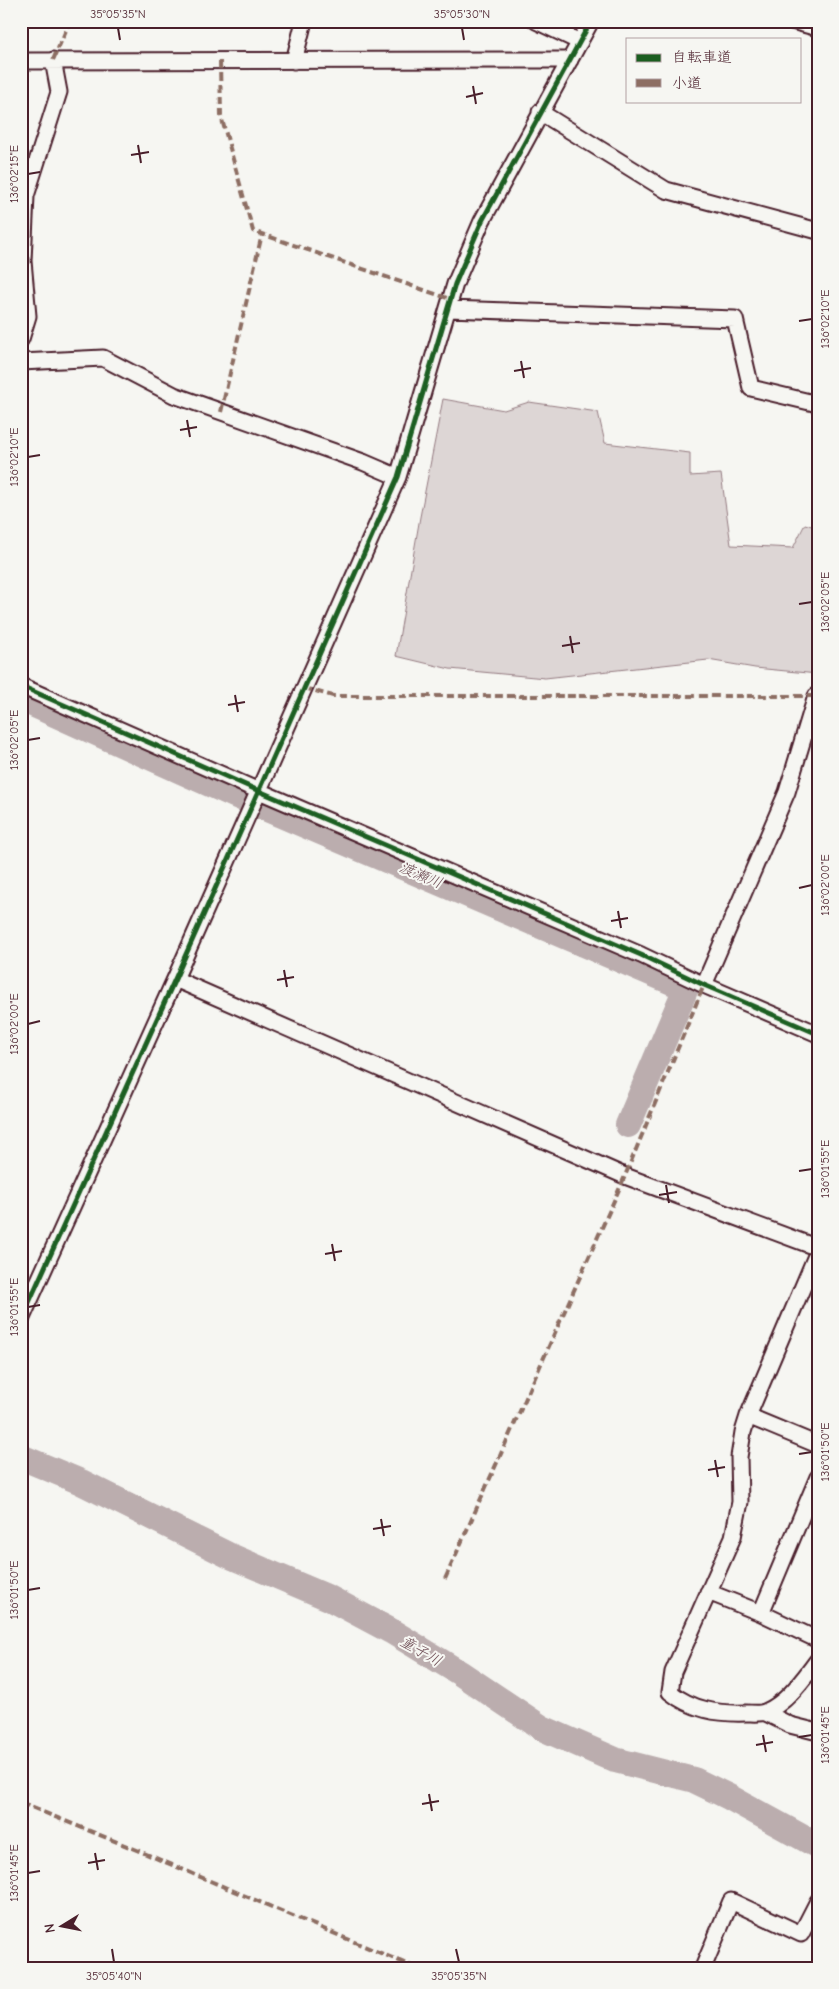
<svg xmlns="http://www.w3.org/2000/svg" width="839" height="1989" font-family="'Comic Neue','Klee One',sans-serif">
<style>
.green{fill:#ddd6d5;stroke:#947a80}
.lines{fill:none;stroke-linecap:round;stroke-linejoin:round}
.river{stroke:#bbadae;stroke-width:26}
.minor-casing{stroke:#4a1f2b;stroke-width:19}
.minor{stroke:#f6f6f2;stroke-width:15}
.quiet{stroke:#8d6e63;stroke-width:4;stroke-dasharray:8 4;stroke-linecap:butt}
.cycleway-casing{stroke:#f6f6f2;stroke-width:8}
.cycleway{stroke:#1b5e20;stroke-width:5}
.ticks{fill:none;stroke:#4a1f2b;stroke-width:2}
.labels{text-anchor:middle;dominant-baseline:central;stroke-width:4;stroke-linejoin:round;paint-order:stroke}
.water-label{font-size:15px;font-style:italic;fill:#6c4a52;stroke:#f6f6f2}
.neatline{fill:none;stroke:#4a1f2b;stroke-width:2}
.ticks-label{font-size:12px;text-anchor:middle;fill:#4a1f2b}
</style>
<rect width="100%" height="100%" fill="#f6f6f2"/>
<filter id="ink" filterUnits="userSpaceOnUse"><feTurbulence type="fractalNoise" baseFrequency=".02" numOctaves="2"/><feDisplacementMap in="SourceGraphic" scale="10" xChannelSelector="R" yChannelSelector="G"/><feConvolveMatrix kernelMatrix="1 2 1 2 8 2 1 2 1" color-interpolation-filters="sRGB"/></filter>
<g filter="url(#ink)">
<path class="green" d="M443,399L504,410L529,402L598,412L605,443L690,453V476L721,474L731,545L793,548L805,524L818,528V674L755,668L708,660L545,678L450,669L396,656L420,517Z"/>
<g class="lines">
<path class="river" d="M21,699L234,795L686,988L628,1125
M21,1457L81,1482L228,1555L329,1598L391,1631L460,1673L542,1728L615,1760L694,1780L729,1797L818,1846"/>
<g class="minor-casing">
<path id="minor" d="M536,21L580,42
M792,21L818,28
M21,61L570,60
M294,61L304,21
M540,112L666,190L818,231
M448,309L735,319L751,388L818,404
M21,339L28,316L23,261L26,196L59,92L53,60
M21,362L103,358L174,395L363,462L398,477
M21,686L259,791L641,955L704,985L818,1034
M175,979L625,1176L818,1248
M704,985L787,792L816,696
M818,1251L748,1416L743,1432L739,1457L740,1502L733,1537L673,1672L670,1692C692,1710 718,1714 746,1713C752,1713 760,1714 765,1712C788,1702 803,1679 818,1660
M21,1320L175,979L398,477L455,284L482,221L591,21
M748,1416L818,1445
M708,1592L761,1613L818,1640
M761,1613L818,1477
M764,1712L790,1725L818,1732
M703,1968L731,1901L801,1934L818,1901"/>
</g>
<use href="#minor" class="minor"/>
<path class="quiet" d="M53,60L70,21
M220,61L221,116L253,231L450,299
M221,412L262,234
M304,688L333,696H816
M445,1579L625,1176L704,985
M21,1803L132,1848L416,1968"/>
<g class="cycleway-casing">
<path id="cycleway" d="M21,686L259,791L641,955L704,985L818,1034
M21,1320L175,979L398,477L455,284L482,221L591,21"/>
</g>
<use href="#cycleway" class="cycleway"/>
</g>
</g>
<path class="ticks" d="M118,28L120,40M462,28L464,40M473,86L476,104M466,97L483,93M138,145L141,163M131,155L149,152M28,174L40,172M799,321L812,319M521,361L524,378M514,371L531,368M187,420L190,437M180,430L197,427M28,457L40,455M799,604L812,602M570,636L573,653M562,646L580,643M235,695L238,712M228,705L245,702M28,740L40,738M799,888L812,885M618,911L621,928M611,921L628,918M284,970L287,987M277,980L294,977M28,1024L40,1021M799,1171L812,1169M666,1185L669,1203M659,1195L677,1192M332,1244L335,1261M325,1254L342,1251M28,1307L40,1305M799,1454L812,1452M715,1460L718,1477M708,1470L725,1467M381,1519L384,1536M373,1529L391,1526M28,1590L40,1588M763,1735L766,1752M799,1737L812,1735M756,1745L773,1742M429,1794L432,1811M422,1804L439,1801M95,1853L98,1870M88,1863L105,1860M28,1873L40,1871M112,1949L114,1962M456,1949L459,1962"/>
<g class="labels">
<g class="water-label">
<text transform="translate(421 875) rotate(23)">渡瀬川</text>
<text transform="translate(421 1651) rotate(30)">童子川</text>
</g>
</g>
<rect width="839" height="1989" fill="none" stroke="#f6f6f2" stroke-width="55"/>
<rect x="626" y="38" width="175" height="65" fill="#f6f6f2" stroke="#b1a0a2"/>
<rect x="636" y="54" width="25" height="8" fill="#1b5e20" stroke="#b1a0a2"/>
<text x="672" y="62" font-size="15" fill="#4a1f2b">自転車道</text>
<rect x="636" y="79" width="25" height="8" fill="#8d6e63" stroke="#b1a0a2"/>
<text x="672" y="88" font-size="15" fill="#4a1f2b">小道</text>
<g transform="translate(62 1926) rotate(260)" stroke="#f6f6f2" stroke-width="4" paint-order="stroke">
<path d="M0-4L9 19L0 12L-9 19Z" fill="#4a1f2b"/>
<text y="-8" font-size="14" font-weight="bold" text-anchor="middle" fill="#4a1f2b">N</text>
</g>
<rect x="28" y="28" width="784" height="1934" class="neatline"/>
<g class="ticks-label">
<text x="118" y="18">35°05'35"N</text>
<text x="462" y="18">35°05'30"N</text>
<text transform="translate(14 174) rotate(-90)" y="4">136°02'15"E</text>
<text transform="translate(825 319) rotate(-90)" y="4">136°02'10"E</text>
<text transform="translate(14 457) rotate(-90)" y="4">136°02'10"E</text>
<text transform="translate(825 602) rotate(-90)" y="4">136°02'05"E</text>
<text transform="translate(14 740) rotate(-90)" y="4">136°02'05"E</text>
<text transform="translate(825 885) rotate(-90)" y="4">136°02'00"E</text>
<text transform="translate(14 1024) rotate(-90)" y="4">136°02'00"E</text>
<text transform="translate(825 1169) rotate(-90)" y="4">136°01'55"E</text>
<text transform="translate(14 1307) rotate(-90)" y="4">136°01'55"E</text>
<text transform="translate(825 1452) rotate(-90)" y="4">136°01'50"E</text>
<text transform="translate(14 1590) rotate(-90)" y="4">136°01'50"E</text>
<text transform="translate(825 1735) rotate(-90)" y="4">136°01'45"E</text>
<text transform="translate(14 1873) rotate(-90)" y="4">136°01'45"E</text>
<text x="114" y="1980">35°05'40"N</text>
<text x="459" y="1980">35°05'35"N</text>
</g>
</svg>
